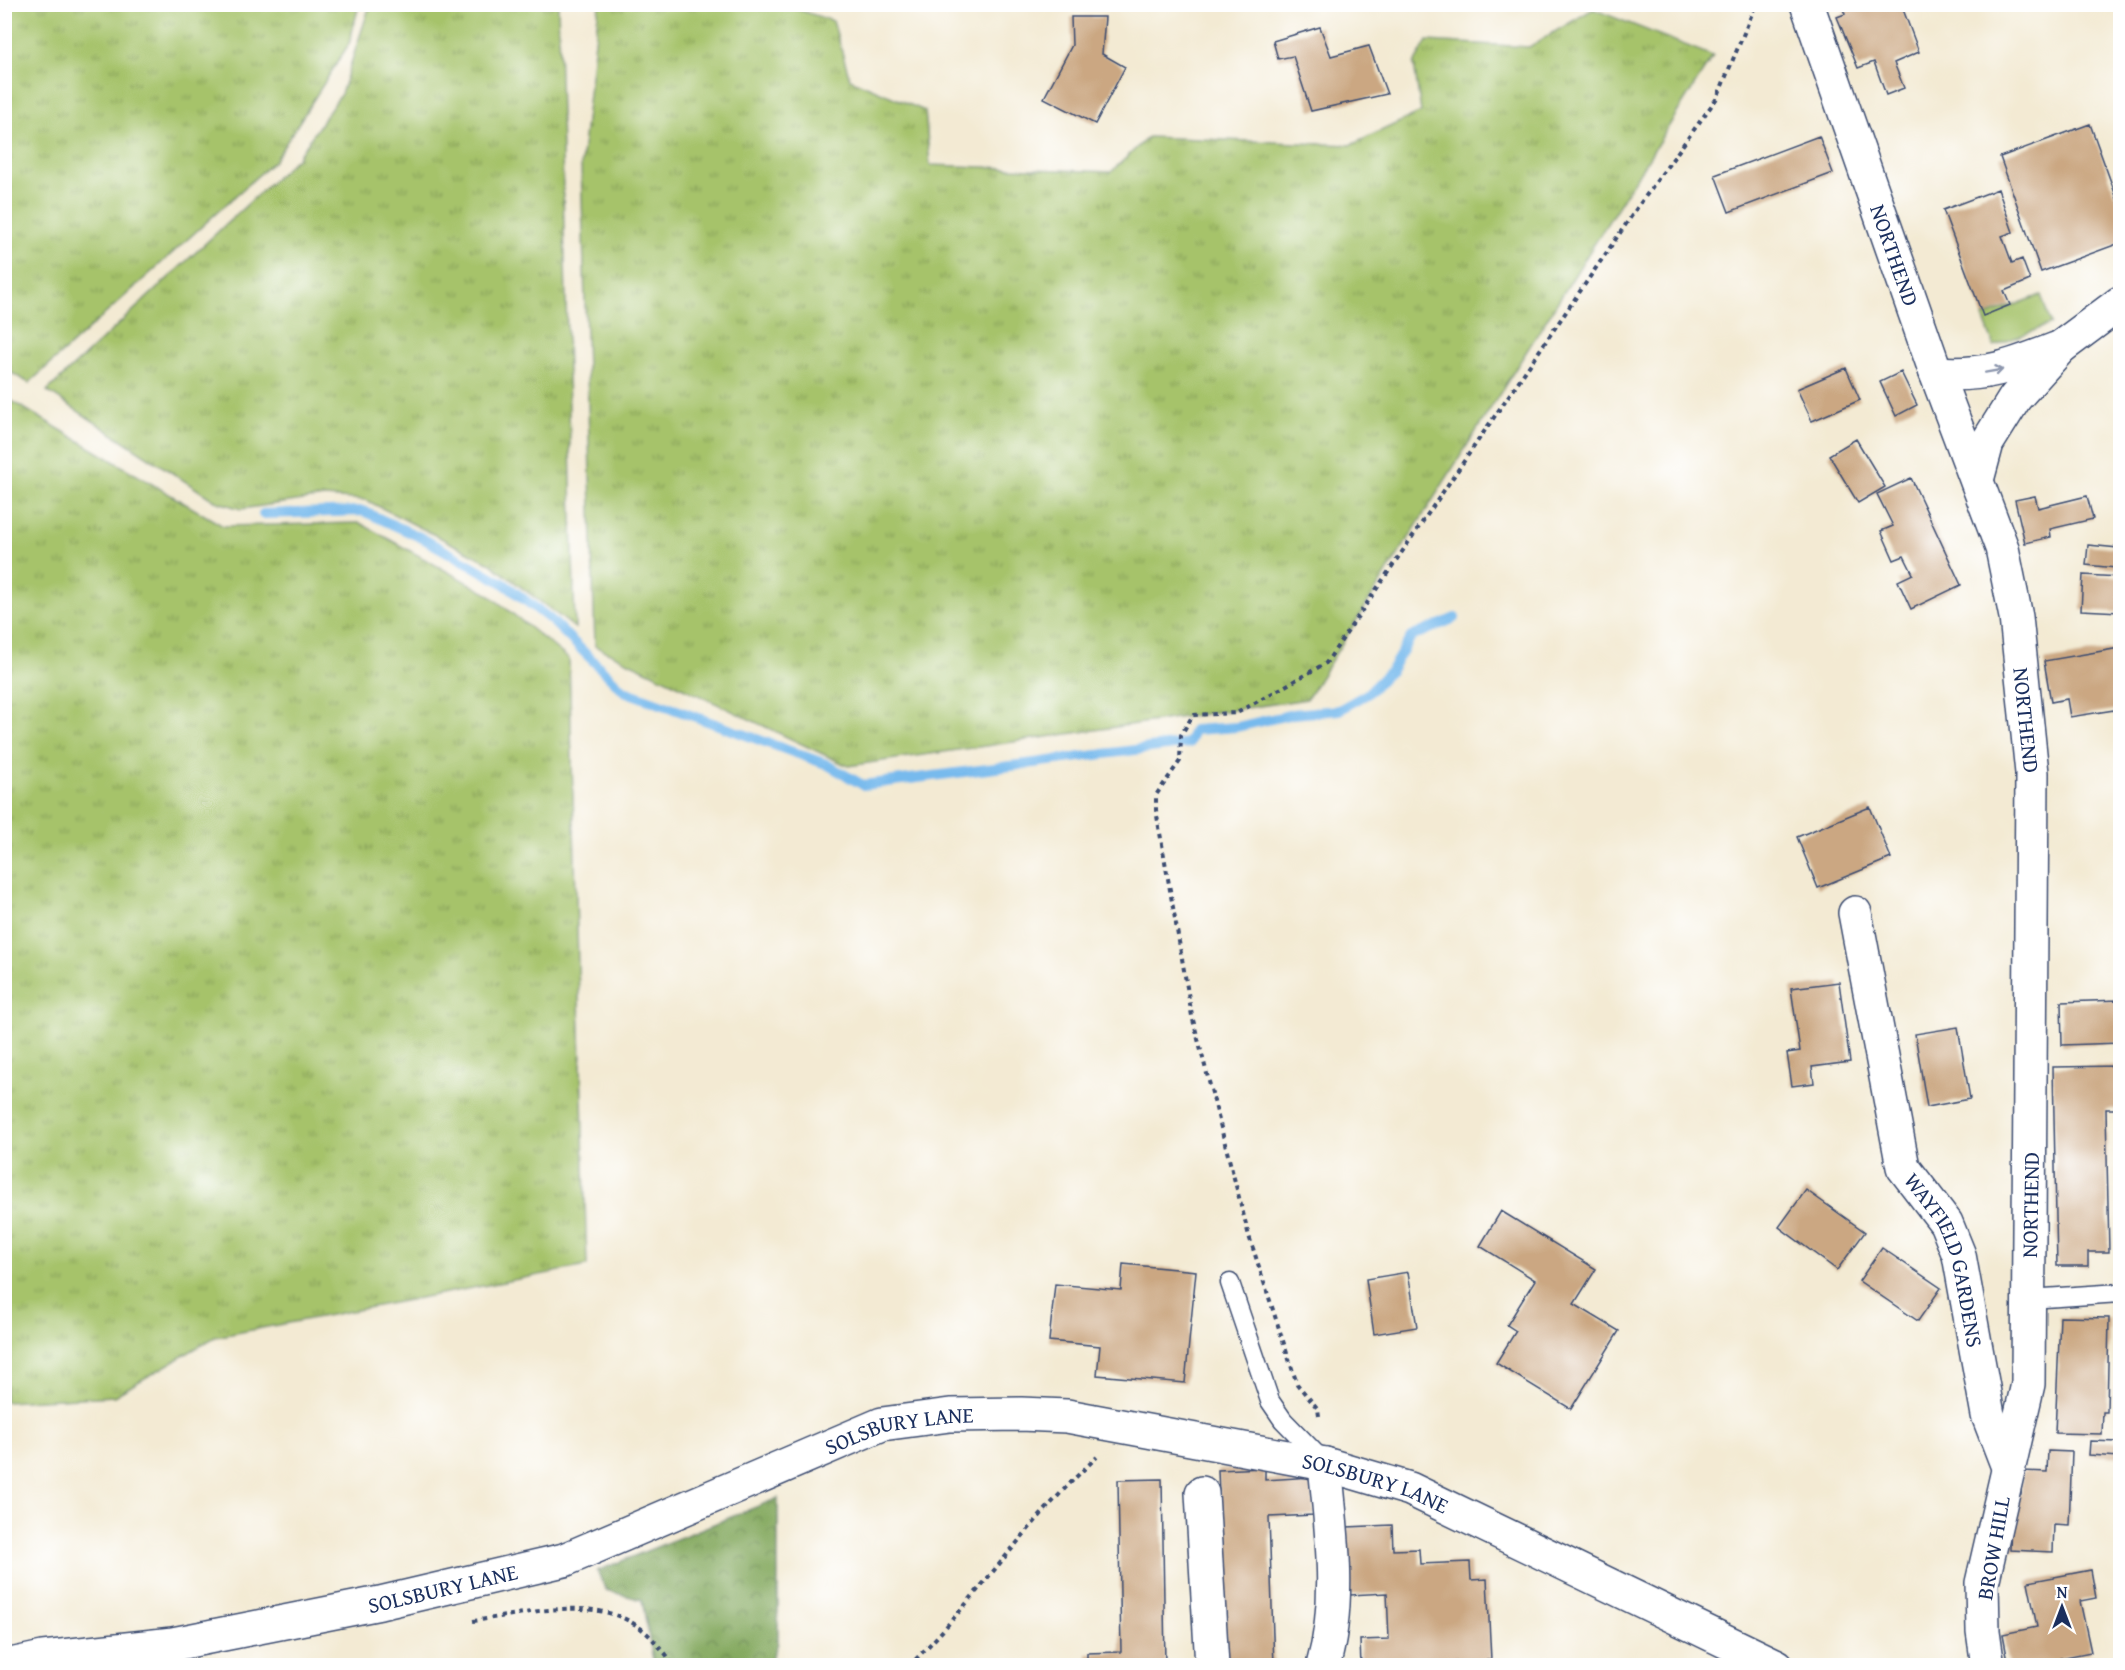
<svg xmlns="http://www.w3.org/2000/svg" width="2125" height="1670" font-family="'Gentium Book Plus',serif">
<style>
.grass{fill:url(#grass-tufts);stroke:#607964;stroke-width:1.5}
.forest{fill:url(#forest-crowns);stroke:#506c5e;stroke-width:1.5}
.pitch{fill:#a6c36a;stroke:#607964;stroke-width:1.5}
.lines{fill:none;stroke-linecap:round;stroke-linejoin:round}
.stream{stroke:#77baed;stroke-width:10}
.building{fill:#cba782}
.lane-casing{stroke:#3b4b70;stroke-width:21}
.street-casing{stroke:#3b4b70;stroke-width:36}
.path{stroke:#3b4b70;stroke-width:4;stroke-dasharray:4.5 4.5;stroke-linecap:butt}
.lane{stroke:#fff;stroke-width:18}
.street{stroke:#fff;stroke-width:33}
.oneway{stroke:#8d97ae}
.labels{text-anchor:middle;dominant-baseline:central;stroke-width:4.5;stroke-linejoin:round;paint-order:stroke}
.street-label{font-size:22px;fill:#1b2f5e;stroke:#fff}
</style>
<defs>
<pattern id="grass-tufts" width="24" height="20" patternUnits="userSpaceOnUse" patternTransform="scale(1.5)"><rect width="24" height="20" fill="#a6c36a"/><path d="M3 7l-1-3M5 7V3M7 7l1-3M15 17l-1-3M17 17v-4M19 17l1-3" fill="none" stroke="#869f5a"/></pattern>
<pattern id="forest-crowns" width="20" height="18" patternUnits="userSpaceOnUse" patternTransform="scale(1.5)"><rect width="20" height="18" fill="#84a95e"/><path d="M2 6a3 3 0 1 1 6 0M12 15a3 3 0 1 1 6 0" fill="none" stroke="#6b8a51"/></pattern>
</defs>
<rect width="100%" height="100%" fill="#fff"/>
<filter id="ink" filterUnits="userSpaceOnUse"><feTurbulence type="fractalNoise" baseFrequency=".0167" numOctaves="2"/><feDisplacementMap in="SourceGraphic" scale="12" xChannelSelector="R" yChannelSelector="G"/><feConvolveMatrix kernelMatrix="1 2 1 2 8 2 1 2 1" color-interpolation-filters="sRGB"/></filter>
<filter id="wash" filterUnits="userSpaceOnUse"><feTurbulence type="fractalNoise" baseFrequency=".008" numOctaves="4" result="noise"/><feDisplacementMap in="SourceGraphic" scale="24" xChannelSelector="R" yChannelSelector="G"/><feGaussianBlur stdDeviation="1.35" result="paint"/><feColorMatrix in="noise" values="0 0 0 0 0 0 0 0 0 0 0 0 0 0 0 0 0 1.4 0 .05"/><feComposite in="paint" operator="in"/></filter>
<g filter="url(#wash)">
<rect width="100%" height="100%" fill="#f3ead3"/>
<path class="grass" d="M5,4L359,5L349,44L275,160L29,383L5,369Z
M370,5H558L575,628L488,562L366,500L324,497L241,509L215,501L47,391L297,158L341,94Z
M599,5H784L833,21L850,79L925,111L930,165L1111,172L1148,137L1351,145L1421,112L1414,64L1427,41L1529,47L1593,9L1713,56L1307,699L848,766L595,646L581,165Z
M5,397L223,526L360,523L488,594L569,659L587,1266L215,1337L114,1396L5,1402Z"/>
<path class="forest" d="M778,1498V1643L769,1665H654L642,1600L606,1590L597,1571Z"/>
<path class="pitch" d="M2041,295L2051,324L1994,346L1983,317Z"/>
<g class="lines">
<path class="stream" d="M263,514L363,511L422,538L503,583L551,620L624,691L826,764L863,785L1189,743L1194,730L1237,727L1293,714L1339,710L1367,694L1391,670L1411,637L1455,618"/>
</g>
<g id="blocks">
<path class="building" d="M1841,4H1901L1919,52L1894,63L1904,88L1886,95L1874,62L1858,68L1837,17L1845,14Z
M1071,17H1105L1102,54L1125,67L1095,124L1044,98L1072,45Z
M1320,27L1331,56L1369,46L1387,94L1311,111L1293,56L1278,59L1273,41Z
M2090,124L2120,207V243L2041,272L2000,157Z
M1819,136L1833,173L1729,212L1715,175Z
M1998,189L2013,232L2002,236L2012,263L2022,259L2030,280L2004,291L2010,305L1983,316L1943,210Z
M1846,368L1860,400L1812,421L1797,389Z
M1901,372L1917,405L1896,416L1880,382Z
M1856,439L1885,487L1858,503L1829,455Z
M1911,478L1961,585L1911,609L1898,581L1913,574L1904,556L1894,560L1881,531L1893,526L1877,494Z
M2035,496L2038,508L2087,496L2093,519L2050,529L2051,537L2025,543L2015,500Z
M2088,545L2118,548L2116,568L2086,565Z
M2083,575L2120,577V612L2081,610Z
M2120,648V709L2070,717L2067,699L2051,702L2044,661Z
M1870,807L1891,858L1818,888L1797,837Z
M1839,982L1850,1062L1812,1067L1814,1083L1792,1086L1787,1053L1800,1051L1791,988Z
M2120,1000V1043L2062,1045L2061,1002Z
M1958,1027L1970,1099L1927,1107L1915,1034Z
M2120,1066V1109H2106L2109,1252H2088V1266H2057L2053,1067Z
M1806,1190L1865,1232L1837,1270L1779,1227Z
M1501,1211L1596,1269L1574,1304L1619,1331L1571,1409L1496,1363L1516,1331L1507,1325L1535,1280L1480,1246Z
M1882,1248L1941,1288L1918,1321L1859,1281Z
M1123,1264L1196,1271L1185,1383L1097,1375L1100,1346L1049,1341L1055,1284L1121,1290Z
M1408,1272L1417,1327L1374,1334L1366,1279Z
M2060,1317L2109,1318L2107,1412H2103L2102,1434L2055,1433Z
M2090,1441L2120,1442V1457L2089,1455Z
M2048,1451L2072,1452L2069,1525L2054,1524L2053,1552L2010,1550L2012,1493L2021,1494L2022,1471L2047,1472Z
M1265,1468V1480L1312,1477L1314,1515L1269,1517L1274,1666H1226L1218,1470Z
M1162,1479L1165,1666H1087V1653L1121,1652L1118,1480Z
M1392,1525L1393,1550L1419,1549L1420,1564L1470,1562L1471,1580L1487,1579L1491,1660L1361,1666L1360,1640L1389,1639L1387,1593L1350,1595L1347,1527Z
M2091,1570L2096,1598L2080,1601L2091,1652L2060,1658L2061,1666H2009L2003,1634L2037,1627L2028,1582Z"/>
</g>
</g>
<g filter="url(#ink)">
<use href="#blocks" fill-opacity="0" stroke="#3b4b70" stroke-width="1.5"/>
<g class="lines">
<g class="lane-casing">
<path id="lane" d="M1230,1283L1270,1401L1283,1420L1322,1460
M2029,1299L2120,1293"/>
</g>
<g class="street-casing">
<g id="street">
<path id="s1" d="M1807,4L1936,373L2002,548L2016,617L2032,773L2028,1384L1982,1583L1983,1631L1988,1666"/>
<path d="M2061,347L2120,303"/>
<path d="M1936,373C1987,377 2015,365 2061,347L2015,398L1987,443L1977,480"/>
<path id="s2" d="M1855,913L1903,1167L1946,1223L1959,1255L1988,1415L2008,1467"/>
<path d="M1202,1493L1212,1666"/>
<path id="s3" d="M6,1666L43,1658L173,1644L380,1603L564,1560L882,1424L950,1415L1021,1414L1067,1416L1325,1464L1410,1489L1777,1666"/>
<path d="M1323,1666C1342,1600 1331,1530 1325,1464"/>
</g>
</g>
<path class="path" d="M2120,156L2114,157L2120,175
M1319,1416L1318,1409L1297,1384L1249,1236L1192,1016L1156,810V795L1180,761L1181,735L1193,715L1237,713L1326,663L1637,208L1717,98L1756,4
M473,1621C534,1613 611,1589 656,1643C662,1650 670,1657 672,1666
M909,1666C976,1600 1028,1520 1097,1457"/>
<use href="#lane" class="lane"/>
<use href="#street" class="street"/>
</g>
<defs><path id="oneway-shaft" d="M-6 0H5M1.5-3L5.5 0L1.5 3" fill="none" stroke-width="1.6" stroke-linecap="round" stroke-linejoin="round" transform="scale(1.5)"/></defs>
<use class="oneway" href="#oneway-shaft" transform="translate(1994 371) rotate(-10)"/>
</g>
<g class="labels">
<g class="street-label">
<text stroke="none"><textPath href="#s1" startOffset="266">NORTHEND</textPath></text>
<text stroke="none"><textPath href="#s1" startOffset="752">NORTHEND</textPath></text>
<text transform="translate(2030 1205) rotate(-89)">NORTHEND</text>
<text stroke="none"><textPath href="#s2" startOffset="363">WAYFIELD GARDENS</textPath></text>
<text stroke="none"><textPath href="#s3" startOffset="930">SOLSBURY LANE</textPath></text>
<text stroke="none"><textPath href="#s3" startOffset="1416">SOLSBURY LANE</textPath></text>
<text transform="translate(1993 1548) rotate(-80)">BROW HILL</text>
<text stroke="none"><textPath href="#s3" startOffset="444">SOLSBURY LANE</textPath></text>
</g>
</g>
<rect width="2125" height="1670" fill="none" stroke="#fff" stroke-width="24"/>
<g transform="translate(2062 1607)" stroke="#ffffff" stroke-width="4.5" paint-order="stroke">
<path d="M0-4.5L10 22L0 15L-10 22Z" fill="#1b2f5e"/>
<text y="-9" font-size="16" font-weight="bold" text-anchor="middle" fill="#1b2f5e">N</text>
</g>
</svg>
